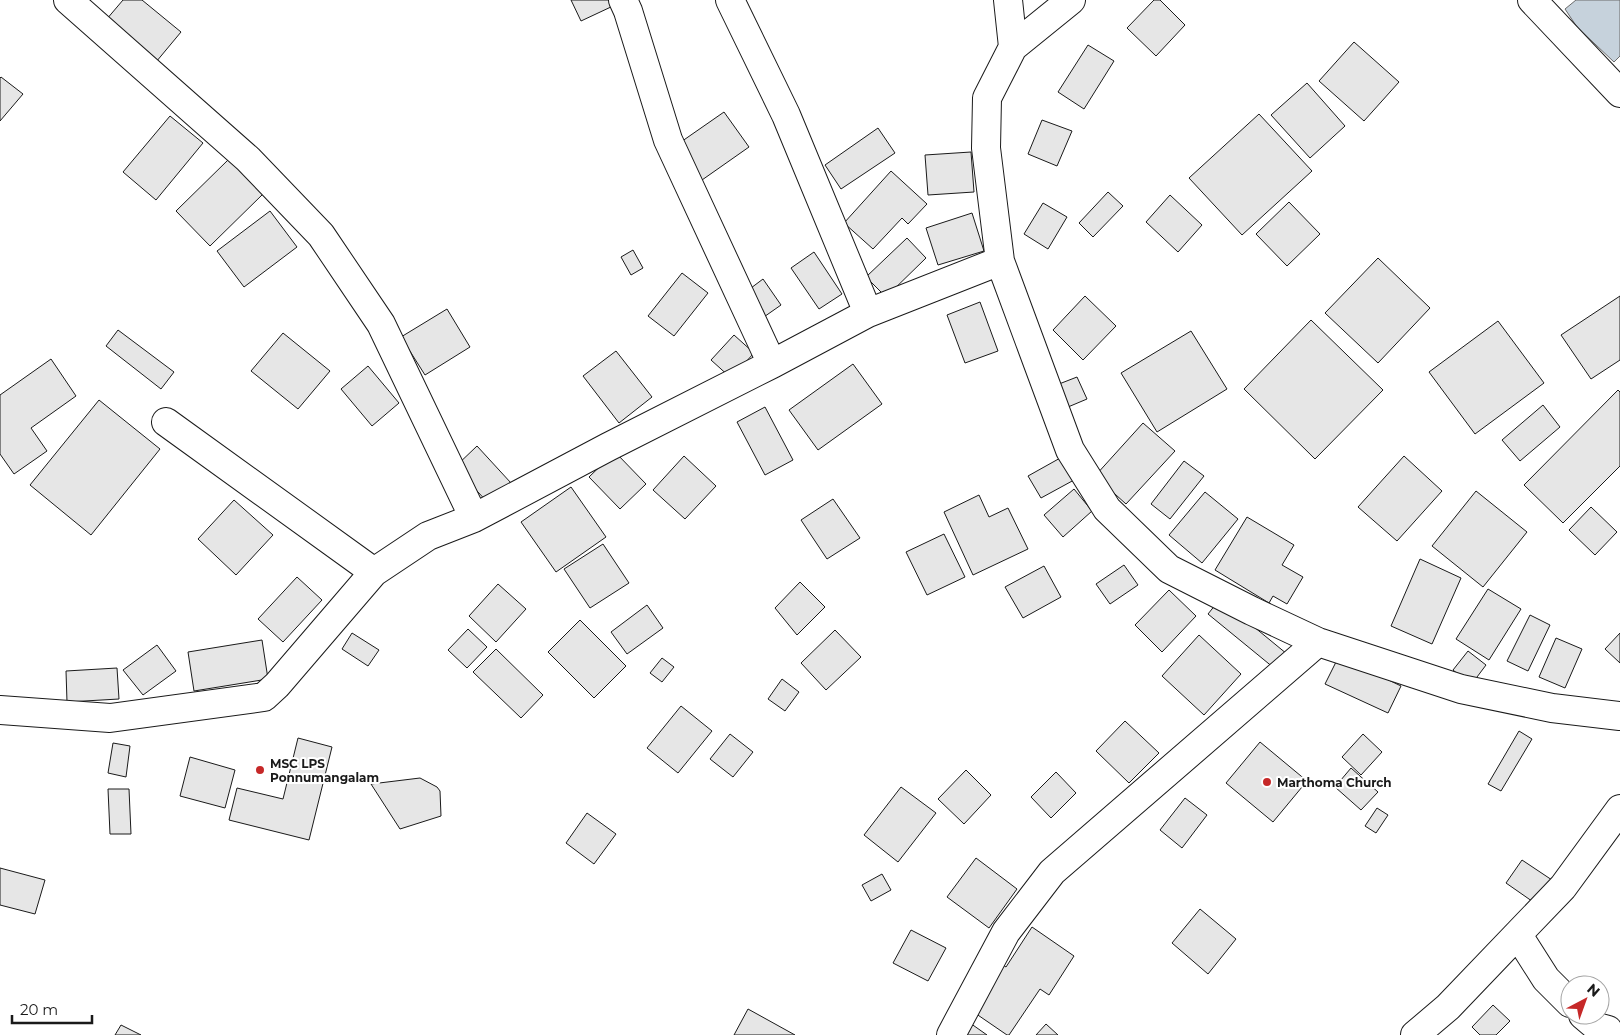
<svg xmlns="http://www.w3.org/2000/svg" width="1620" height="1035" font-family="Montserrat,sans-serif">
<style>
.water{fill:#c6d2dc;stroke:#6a6a6a}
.building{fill:#e6e6e6;stroke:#1a1a1a}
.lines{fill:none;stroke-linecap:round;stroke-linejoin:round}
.minor-casing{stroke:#1a1a1a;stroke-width:30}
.minor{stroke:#fff;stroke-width:28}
.poi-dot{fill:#c62828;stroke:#fff;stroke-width:2}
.labels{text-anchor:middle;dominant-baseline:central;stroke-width:4;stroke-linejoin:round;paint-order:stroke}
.poi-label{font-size:12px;font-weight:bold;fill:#1a1a1a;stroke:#fff;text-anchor:start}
</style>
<rect width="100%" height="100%" fill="#fff"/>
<path class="water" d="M1576,0H1620V56L1614,62L1577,27L1565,9Z"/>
<path class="building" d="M123,0H142L181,32L156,62L106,20Z
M571,0H610L613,6L581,21Z
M1154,0H1160L1185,25L1156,56L1127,28Z
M1354,42L1399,82L1364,121L1319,81Z
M1088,45L1114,61L1084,109L1058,92Z
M1,77L23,94L0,121V78Z
M1307,83L1345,126L1310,158L1271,115Z
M724,112L749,147L702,180L678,144Z
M1259,114L1312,171L1242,235L1189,178Z
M170,116L203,143L156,200L123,172Z
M1042,120L1072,131L1057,166L1028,154Z
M878,128L895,153L841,189L825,165Z
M971,152L974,192L928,195L925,155Z
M229,159L263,194L210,246L176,211Z
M891,171L927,204L908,224L902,218L873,249L844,223Z
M1108,192L1123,206L1093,237L1079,223Z
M1170,195L1202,225L1178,252L1146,222Z
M1289,202L1320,234L1287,266L1256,234Z
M1043,203L1067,217L1048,249L1024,234Z
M270,211L297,247L244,287L217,251Z
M972,213L984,251L938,265L926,228Z
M907,238L926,258L886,297L866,277Z
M633,250L643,268L631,275L621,257Z
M814,252L842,294L819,309L791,268Z
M1378,258L1430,308L1378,363L1325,313Z
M682,273L708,293L674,336L648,316Z
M763,279L781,305L761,319L743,294Z
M1085,296L1116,326L1083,360L1053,330Z
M1620,296V360L1591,379L1561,335Z
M980,302L998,351L965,363L947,315Z
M447,309L470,347L425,375L401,337Z
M1311,320L1383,390L1315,459L1244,389Z
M1498,321L1544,383L1475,434L1429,372Z
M118,330L174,372L161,389L106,346Z
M1191,331L1227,389L1157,432L1121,373Z
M283,333L330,371L298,409L251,371Z
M734,335L754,353L731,378L711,360Z
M616,351L652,397L619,423L583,376Z
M51,359L76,396L31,428L47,451L14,474L0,454V395Z
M853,364L882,404L818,450L789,410Z
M368,366L399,403L372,426L341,389Z
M1077,377L1087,399L1068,407L1059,384Z
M1618,390L1620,392V466L1563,523L1524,485Z
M99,400L160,449L91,535L30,485Z
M1543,405L1560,427L1520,461L1502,440Z
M765,407L793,460L765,475L737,422Z
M1143,423L1175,451L1126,504L1095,476Z
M477,446L511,483L489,504L455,467Z
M615,452L646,484L620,509L589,477Z
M684,456L716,486L685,519L653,490Z
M1404,456L1442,491L1397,541L1358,507Z
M1062,457L1074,480L1041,498L1028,476Z
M1184,461L1204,476L1170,519L1151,504Z
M571,487L606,537L556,572L521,522Z
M1074,489L1092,511L1063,537L1044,515Z
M1476,491L1527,532L1483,587L1432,546Z
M1205,492L1238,519L1202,563L1169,535Z
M979,495L989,517L1008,508L1028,549L973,575L944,512Z
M833,499L860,538L827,559L801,520Z
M234,500L273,535L236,575L198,539Z
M1591,507L1617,532L1595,555L1569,530Z
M1247,517L1294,545L1282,565L1303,577L1287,604L1273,596L1269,603L1215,570Z
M944,534L965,577L927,595L906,552Z
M603,544L629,583L590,608L564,569Z
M1420,559L1461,578L1432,644L1391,626Z
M1124,565L1138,585L1110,604L1096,584Z
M1044,566L1061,597L1023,618L1005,587Z
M297,577L322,600L283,642L258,619Z
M800,582L825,607L797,635L775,608Z
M498,584L526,609L496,642L469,616Z
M1488,589L1521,609L1489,660L1456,639Z
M1169,590L1196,616L1162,652L1135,625Z
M1220,599L1287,654L1274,668L1208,614Z
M647,605L663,628L627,654L611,632Z
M1530,615L1550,625L1528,671L1507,661Z
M580,620L626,666L594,698L548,652Z
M468,629L487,647L467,668L448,650Z
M835,630L861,657L826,690L801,663Z
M352,633L379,650L368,666L342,649Z
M1620,633V663L1605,649Z
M1199,635L1241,674L1204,715L1162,676Z
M1556,638L1582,649L1565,688L1539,677Z
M262,640L268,679L194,691L188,652Z
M157,645L176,671L143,695L123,670Z
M496,649L543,695L521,718L473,672Z
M1468,651L1486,665L1471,685L1453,670Z
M1339,656L1401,686L1388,713L1325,684Z
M662,658L674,667L662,682L650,673Z
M117,668L119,699L67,702L66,671Z
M782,679L799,692L785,711L768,699Z
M681,706L712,731L678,773L647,748Z
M1125,721L1159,753L1129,783L1096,751Z
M1519,731L1532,739L1501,791L1488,784Z
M730,734L753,752L733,777L710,759Z
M1363,734L1382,752L1361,775L1342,757Z
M298,738L332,747L309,840L229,820L237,788L283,799Z
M1260,742L1307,781L1273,822L1226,783Z
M113,743L130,746L126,777L108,773Z
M190,757L235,770L225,808L180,796Z
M1351,768L1378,792L1361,810L1335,787Z
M966,770L991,795L964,824L938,799Z
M1056,772L1076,793L1051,818L1031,797Z
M420,778L437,787L440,791L441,816L400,829L371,784Z
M901,787L936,813L898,862L864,835Z
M108,789H129L131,834H110Z
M1185,798L1207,815L1182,848L1160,830Z
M1377,808L1388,815L1376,833L1365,826Z
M587,813L616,834L594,864L566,843Z
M976,858L1017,889L989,928L947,897Z
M1522,860L1555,882L1539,906L1506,883Z
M0,868L45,880L35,914L0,905Z
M882,874L891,890L871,901L862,885Z
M1200,909L1236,939L1208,974L1172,943Z
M1032,927L1074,956L1049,995L1040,989L1009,1035H1007L972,1011L1003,965L1006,967Z
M911,930L946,948L928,981L893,963Z
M1493,1005L1510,1021L1496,1035H1480L1472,1027Z
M748,1009L795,1035H734Z
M970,1023L987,1035H961Z
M1046,1024L1058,1035H1036Z
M121,1025L141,1035H115Z"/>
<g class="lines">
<g class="minor-casing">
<path id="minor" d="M68,0L248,159L321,235L381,324L474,518
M623,0L628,11L668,140L772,364
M730,0L786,115L868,313
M1008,0L1013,47
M1532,0L1620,93
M1000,261L986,148L987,98L1013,47L1071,0
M166,422L374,572
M0,710L110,718L264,697L277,685L374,572L428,536L474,518L608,447L772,364L868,313L1000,261L1070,450L1107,509L1169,569L1252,611L1318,642L1461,689L1552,708L1620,716
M1518,935L1546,979L1570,1003
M1583,1015L1597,1027L1608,1030
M951,1035L1006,932L1052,872L1318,642
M1415,1035L1448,1007L1563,887L1620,809"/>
</g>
<use href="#minor" class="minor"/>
</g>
<g class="poi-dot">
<circle cx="260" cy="770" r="5"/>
<circle cx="1267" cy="782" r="5"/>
</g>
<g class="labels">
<g class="poi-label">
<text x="270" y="763">MSC LPS<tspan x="270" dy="14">Ponnumangalam</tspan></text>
<text x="1277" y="782">Marthoma Church</text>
</g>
</g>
<g transform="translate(1585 1000) rotate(41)"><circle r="24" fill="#ffffff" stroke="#a3a3a3"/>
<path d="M0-4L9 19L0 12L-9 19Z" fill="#c62828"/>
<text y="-8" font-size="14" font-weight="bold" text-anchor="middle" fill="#1a1a1a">N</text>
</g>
<path d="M12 1015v8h80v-8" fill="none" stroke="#1a1a1a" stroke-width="2.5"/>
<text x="20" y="1015" font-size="15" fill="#1a1a1a" stroke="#ffffff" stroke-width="4" paint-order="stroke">20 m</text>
</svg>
